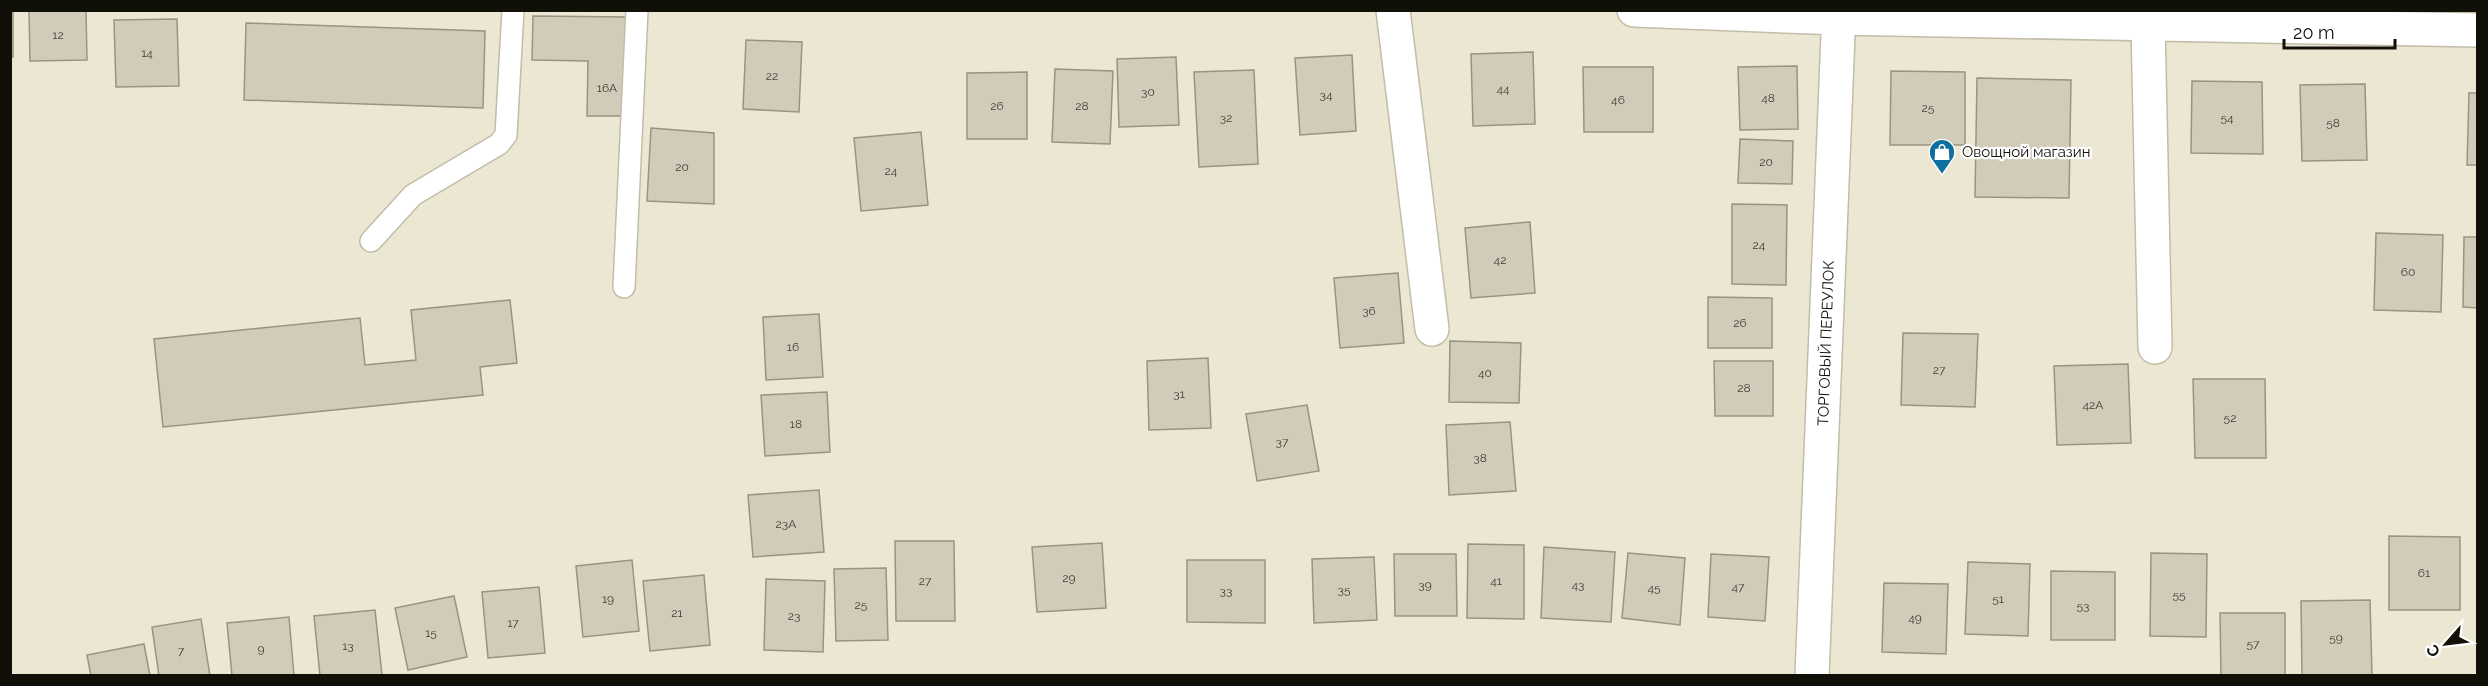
<svg xmlns="http://www.w3.org/2000/svg" width="2488" height="686" font-family="Raleway,sans-serif">
<style>
.building{fill:#d1ccb9;stroke:#999481;stroke-width:1.5}
.lines{fill:none;stroke-linecap:round;stroke-linejoin:round}
.lane-casing{stroke:#c2bda9;stroke-width:24}
.street-casing{stroke:#c2bda9;stroke-width:36}
.lane{stroke:#fff;stroke-width:21}
.street{stroke:#fff;stroke-width:33}
.labels{text-anchor:middle;dominant-baseline:central;stroke-width:4.5;stroke-linejoin:round;paint-order:stroke}
.number-label{font-size:12px;fill:#403e34}
.poi-label{font-size:15px;fill:#100f08;stroke:#fff;text-anchor:start}
.street-label{font-size:15px;fill:#100f08;stroke:#fff}
</style>
<rect width="100%" height="100%" fill="#ece7d3"/>
<path class="building" d="M10,10H13V57H10Z
M29,10H86L87,60L30,61Z
M533,16L628,17L627,116H587L588,61L532,60Z
M177,19L179,86L116,87L114,20Z
M246,23L485,31L483,108L244,100Z
M746,40L802,42L799,112L743,109Z
M1533,52L1535,124L1473,126L1471,54Z
M1352,55L1356,131L1300,135L1295,58Z
M1176,57L1179,125L1119,127L1117,59Z
M1797,66L1798,129L1740,130L1738,67Z
M1583,67H1653V132H1584Z
M1055,69L1113,71L1110,144L1052,142Z
M1254,70L1258,164L1199,167L1194,72Z
M1891,71L1965,72V145H1890Z
M1027,72V139H967V73Z
M1977,78L2071,80L2069,198L1975,197Z
M2192,81L2262,82L2263,154L2191,153Z
M2365,84L2367,160L2302,161L2300,85Z
M2469,93H2478V165H2467Z
M651,128L714,133V204L647,201Z
M921,132L928,205L861,211L854,138Z
M1740,139L1793,141L1792,184L1738,183Z
M1732,204L1787,205L1786,285L1732,284Z
M1530,222L1535,293L1471,298L1465,228Z
M2376,233L2443,235L2441,312L2374,310Z
M2464,237H2478V308L2463,307Z
M1398,273L1404,343L1340,348L1334,278Z
M1708,297L1772,298V348H1708Z
M510,300L517,363L480,367L483,395L163,427L154,339L360,318L365,365L416,360L411,310Z
M819,314L823,377L766,380L763,317Z
M1903,333L1978,334L1975,407L1901,405Z
M1450,341L1521,343L1519,403L1449,402Z
M1208,358L1211,428L1149,430L1147,361Z
M1714,361H1773V416H1715Z
M2128,364L2131,443L2057,445L2054,366Z
M2193,379H2265L2266,458H2195Z
M827,392L830,452L765,456L761,395Z
M1307,405L1319,471L1257,481L1246,414Z
M1510,422L1516,491L1449,495L1446,425Z
M819,490L824,552L753,557L748,495Z
M2389,536L2460,537V610H2389Z
M895,541H954L955,621H896Z
M1102,543L1106,608L1037,612L1032,547Z
M1468,544L1524,545V619L1467,618Z
M1544,547L1615,552L1611,622L1541,618Z
M1628,553L1685,558L1680,625L1622,618Z
M2151,553L2207,554L2206,637L2150,636Z
M1394,554H1456L1457,616H1395Z
M1711,554L1769,557L1765,621L1708,617Z
M1374,557L1377,620L1314,623L1312,559Z
M632,560L639,631L583,637L576,566Z
M1187,560H1265V623L1187,622Z
M1968,562L2030,564L2028,636L1965,634Z
M886,568L888,640L836,641L834,569Z
M2051,571L2115,572V640H2051Z
M704,575L710,645L650,651L643,581Z
M766,579L825,581L823,652L764,650Z
M1884,583L1948,584L1946,654L1882,652Z
M539,587L545,653L488,658L482,592Z
M454,596L467,657L408,670L395,608Z
M2370,600L2372,676H2302L2301,601Z
M375,610L382,675L320,676L314,616Z
M2220,613H2285V676H2221Z
M289,617L294,676H232L227,623Z
M201,619L210,676H159L152,627Z
M144,644L150,676H91L87,655Z"/>
<g class="lines">
<g class="lane-casing">
<path id="lane" d="M371,241L413,195L499,144L506,135L513,10
M624,287L637,10"/>
</g>
<g class="street-casing">
<path id="street" d="M1393,10L1432,329
M1634,10L1839,18L2478,30
M2148,24L2155,347
M1812,676L1839,10"/>
</g>
<use href="#lane" class="lane"/>
<use href="#street" class="street"/>
</g>
<defs>
<g id="shop-pin" transform="scale(1.35)"><path d="M0 17L-7.5 6A9.5 9.5 0 1 1 7.5 6Z" fill="#0d6f9d" stroke="#fff"/><path d="M-5-2.5h2.3a2.7 3.5 0 0 1 5.4 0H5L5.5 6h-11ZM-1.5-2.5h3a1.5 2.3 0 0 0-3 0Z" fill="#fff"/></g>
</defs>
<g fill-rule="evenodd">
<use href="#shop-pin" x="1942" y="152"/>
</g>
<g class="labels">
<g class="number-label">
<text x="58" y="35">12</text>
<text x="147" y="53">14</text>
<text x="772" y="76">22</text>
<text x="607" y="88">16А</text>
<text x="1503" y="89">44</text>
<text x="1148" y="92">30</text>
<text x="1326" y="95">34</text>
<text x="1768" y="98">48</text>
<text x="1618" y="100">46</text>
<text x="997" y="106">26</text>
<text x="1082" y="106">28</text>
<text x="1928" y="108">25</text>
<text x="1226" y="118">32</text>
<text x="2227" y="118">54</text>
<text x="2333" y="123">58</text>
<text x="1766" y="162">20</text>
<text x="682" y="167">20</text>
<text x="891" y="171">24</text>
<text x="1759" y="245">24</text>
<text x="1500" y="260">42</text>
<text x="2408" y="272">60</text>
<text x="1369" y="311">36</text>
<text x="1740" y="323">26</text>
<text x="793" y="347">16</text>
<text x="1939" y="370">27</text>
<text x="1485" y="373">40</text>
<text x="1744" y="388">28</text>
<text x="1179" y="394">31</text>
<text x="2093" y="405">42А</text>
<text x="2230" y="418">52</text>
<text x="796" y="424">18</text>
<text x="1282" y="442">37</text>
<text x="1480" y="458">38</text>
<text x="786" y="524">23А</text>
<text x="2424" y="573">61</text>
<text x="1069" y="578">29</text>
<text x="925" y="581">27</text>
<text x="1496" y="581">41</text>
<text x="1425" y="585">39</text>
<text x="1578" y="585">43</text>
<text x="1738" y="587">47</text>
<text x="1654" y="588">45</text>
<text x="1344" y="590">35</text>
<text x="1226" y="591">33</text>
<text x="2179" y="595">55</text>
<text x="608" y="599">19</text>
<text x="1998" y="599">51</text>
<text x="861" y="605">25</text>
<text x="2083" y="606">53</text>
<text x="677" y="613">21</text>
<text x="794" y="616">23</text>
<text x="1915" y="618">49</text>
<text x="513" y="623">17</text>
<text x="431" y="633">15</text>
<text x="2336" y="638">59</text>
<text x="2253" y="644">57</text>
<text x="348" y="646">13</text>
<text x="261" y="649">9</text>
<text x="181" y="651">7</text>
</g>
<g class="poi-label">
<text x="1962" y="152">Овощной магазин</text>
</g>
<g class="street-label">
<text transform="translate(1826 343) rotate(-88)">ТОРГОВЫЙ ПЕРЕУЛОК</text>
</g>
</g>
<rect width="2488" height="686" fill="none" stroke="#100f08" stroke-width="24"/>
<g transform="translate(2446 644) rotate(242)" stroke="#ffffff" stroke-width="4.5" paint-order="stroke">
<path d="M0-4.5L10 22L0 15L-10 22Z" fill="#100f08"/>
<text y="-9" font-size="16" font-weight="bold" text-anchor="middle" fill="#100f08">С</text>
</g>
<path d="M2284 39v9h111v-9" fill="none" stroke="#100f08" stroke-width="3"/>
<text x="2293" y="39" font-size="18" fill="#100f08" stroke="#ffffff" stroke-width="4.5" paint-order="stroke">20 m</text>
</svg>
